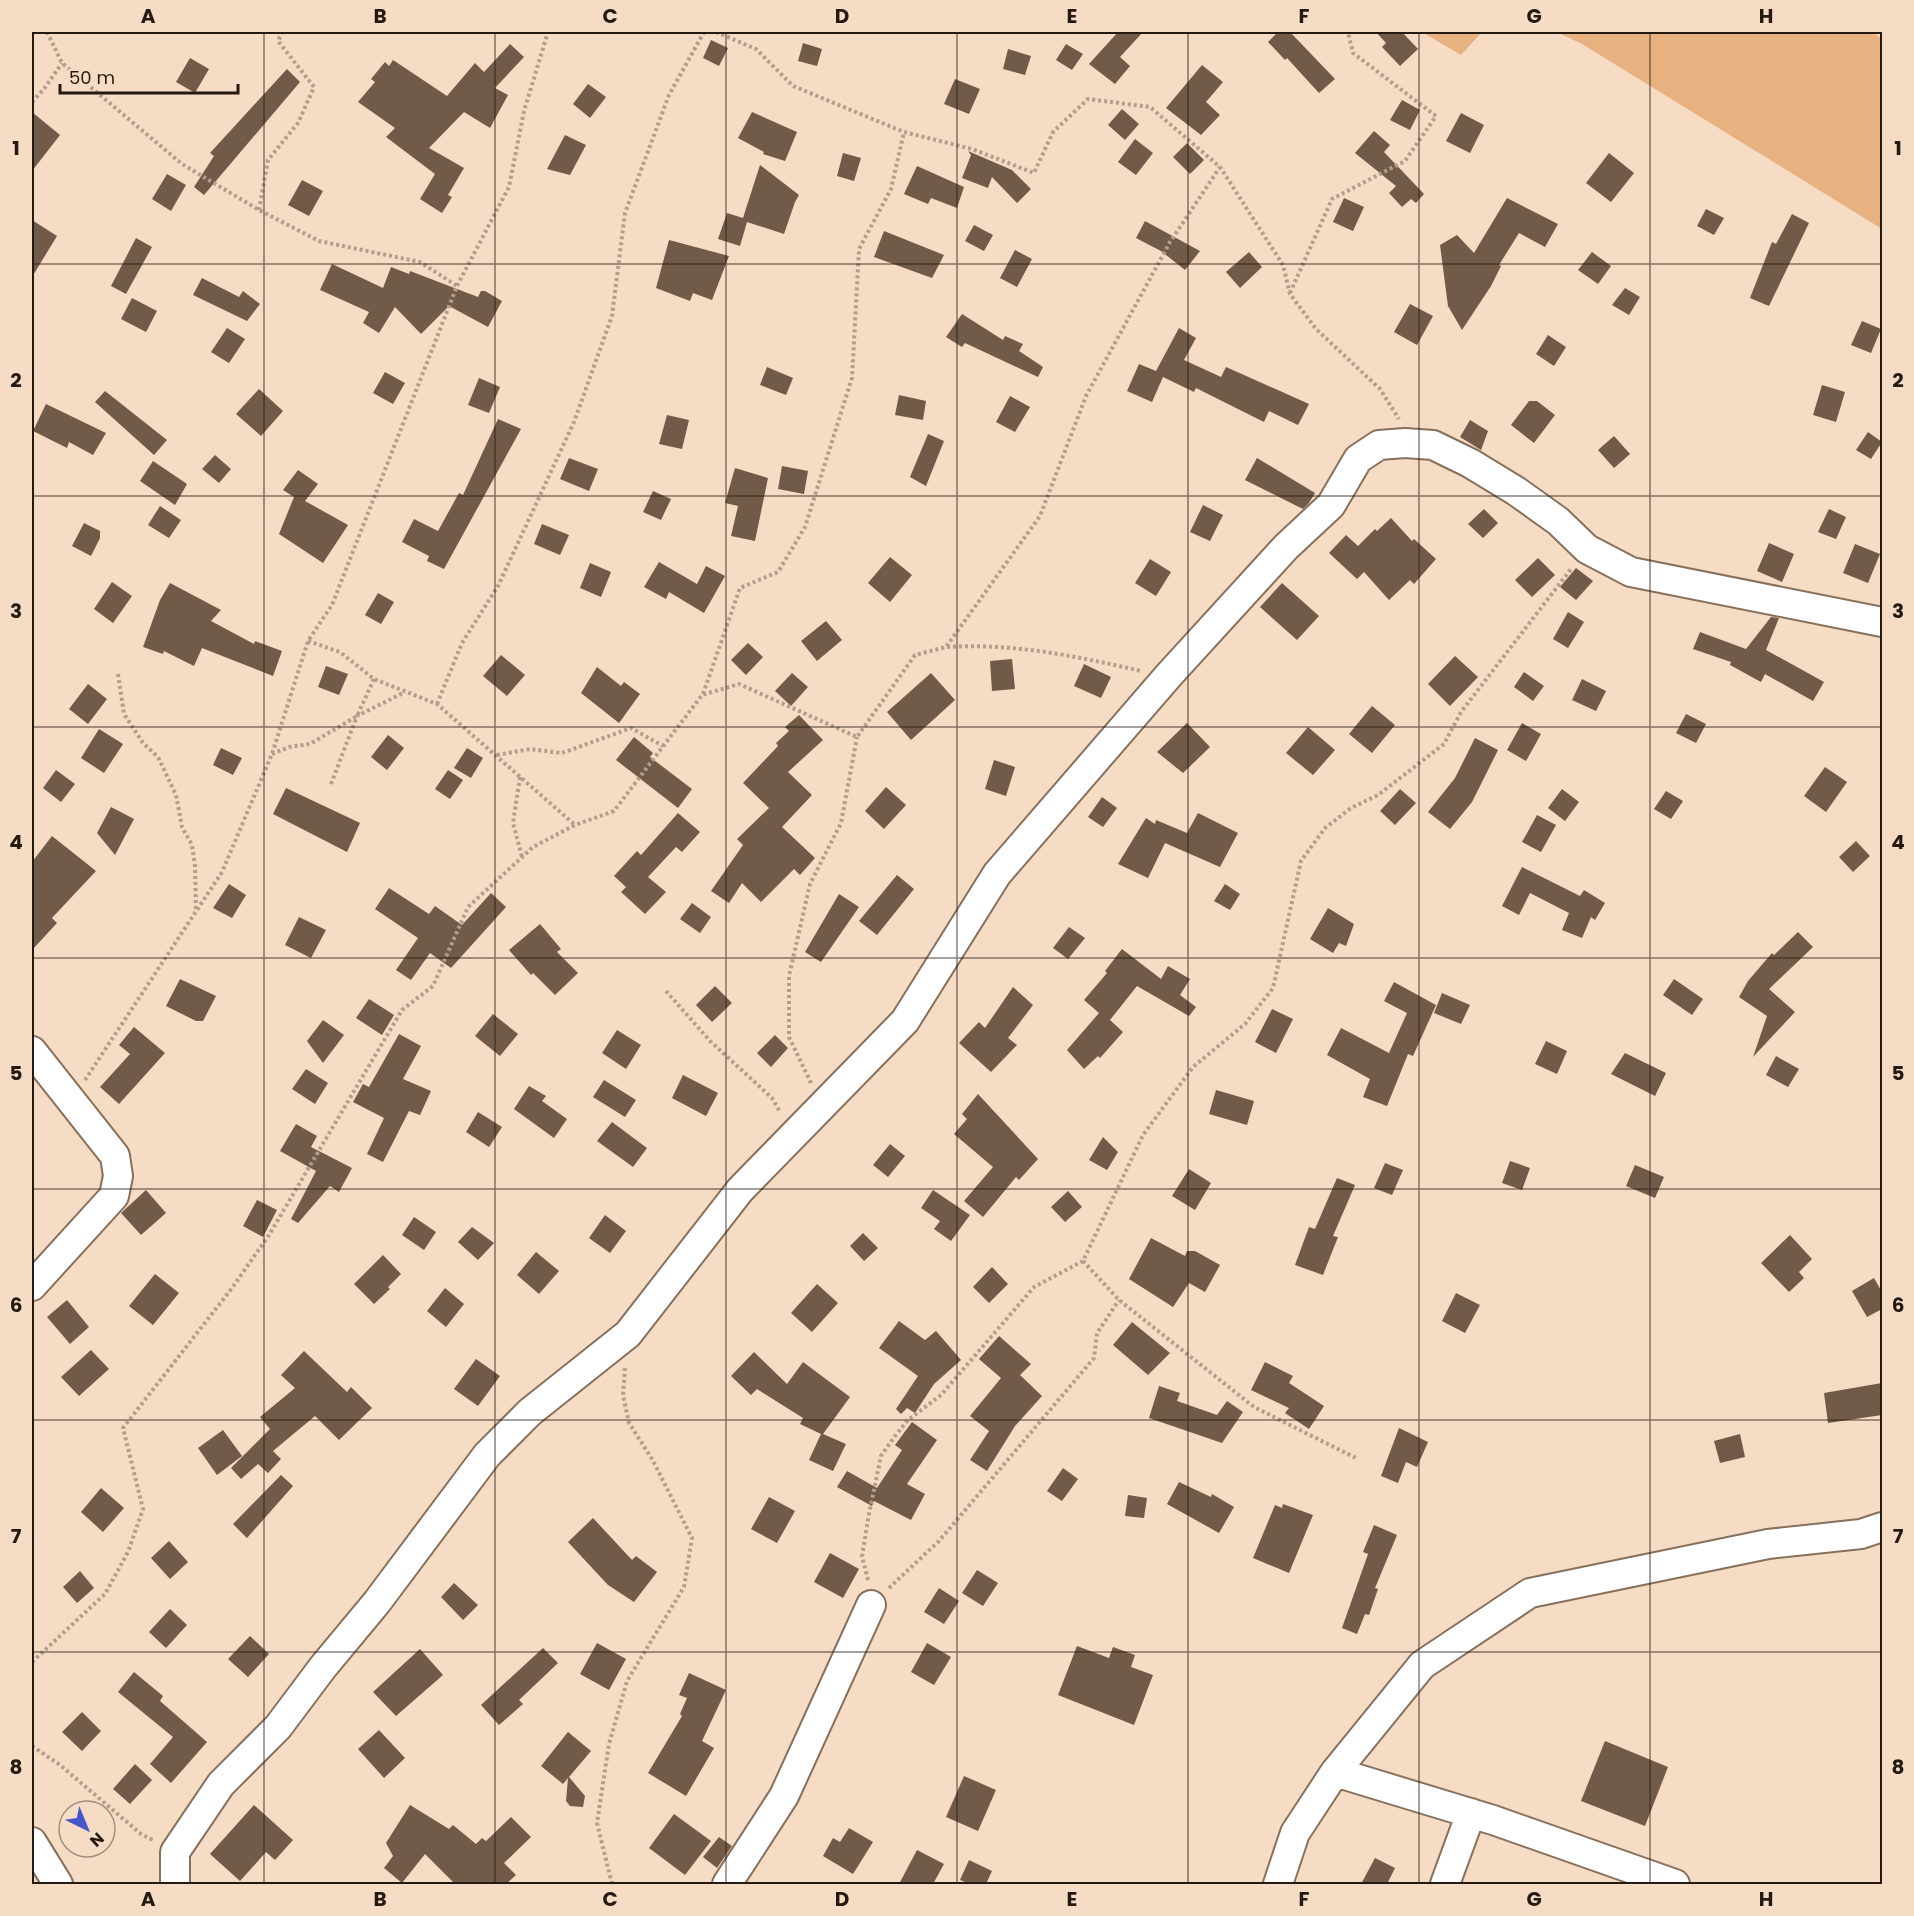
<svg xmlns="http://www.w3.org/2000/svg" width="1914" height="1916" font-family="Poppins,sans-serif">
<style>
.green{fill:#e8b180}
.building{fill:#715a47}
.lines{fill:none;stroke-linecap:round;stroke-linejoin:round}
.minor-casing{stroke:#87705c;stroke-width:32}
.path{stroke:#b39e8c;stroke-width:4;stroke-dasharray:3 3;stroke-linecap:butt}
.minor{stroke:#fff;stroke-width:28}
.grid{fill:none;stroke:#241a12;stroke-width:1.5;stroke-opacity:0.55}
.neatline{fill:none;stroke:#241a12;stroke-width:2}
.grid-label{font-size:20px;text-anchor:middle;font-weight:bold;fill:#241a12}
</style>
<rect width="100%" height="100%" fill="#f6dbc5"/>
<path class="green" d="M1422,32H1482L1461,55Z
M1557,32H1873L1882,39V229L1582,44Z"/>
<path class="building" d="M1118,32H1143L1120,57L1130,66L1115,84L1089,64Z
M1278,32H1290L1335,79L1319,93L1287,58L1285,60L1268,42Z
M1376,32H1402L1418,49L1400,66L1382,47L1386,43Z
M711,40L728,48L719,66L703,58Z
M803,43L822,49L817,66L798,61Z
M510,44L524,57L495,88L508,95L490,128L464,112L429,148L464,168L448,195L452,197L442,213L420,199L435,174L386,137L395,128L358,102L375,82L371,79L385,62L389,66L393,60L447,96L475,63L484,72Z
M1066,44L1083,54L1072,70L1056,60Z
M1008,49L1031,56L1025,75L1003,69Z
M190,58L209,69L195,93L176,82Z
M1202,65L1223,82L1206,102L1220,115L1201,135L1166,108Z
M287,69L300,82L204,195L194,187L214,156L210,153Z
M955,79L980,89L969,114L944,104Z
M588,84L606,97L590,118L573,104Z
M1402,100L1420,110L1410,130L1390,120Z
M1122,109L1139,124L1125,140L1108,125Z
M32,112L60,135L32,171Z
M752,112L797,132L785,161L763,154L764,152L738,138Z
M1461,113L1484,125L1470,153L1446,141Z
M1374,131L1390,145L1384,152L1424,194L1416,203L1411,199L1402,207L1389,193L1396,186L1355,153Z
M565,135L586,145L570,175L547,169Z
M1135,139L1153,153L1136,175L1118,162Z
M1187,143L1204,160L1190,174L1173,157Z
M968,151L1012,170L1031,189L1017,203L992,177L988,188L962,178L971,155Z
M843,153L861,158L854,181L837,176Z
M1609,153L1634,173L1611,202L1586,183Z
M760,165L799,195L795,202L784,234L747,222L740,246L718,239L727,213L743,218Z
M917,166L964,187L957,208L931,198L928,204L904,194Z
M167,174L186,185L171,211L152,199Z
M302,180L323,191L309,216L288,205Z
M1344,198L1364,207L1353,231L1333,222Z
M1507,198L1558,224L1545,247L1519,233L1499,265L1501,266L1491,286L1462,330L1448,306L1440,245L1457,235L1474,253Z
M1706,209L1724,218L1714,235L1697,226Z
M1792,214L1809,223L1769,306L1750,298L1772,242L1776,244Z
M32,220L57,236L32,277Z
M1145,221L1200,251L1185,270L1161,251L1136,238Z
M974,225L993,235L984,251L965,241Z
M884,231L944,255L932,278L874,257Z
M136,238L152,247L126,294L111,286Z
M669,240L729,256L712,300L693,293L690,301L656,288Z
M1015,250L1032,259L1017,287L1000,278Z
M1249,252L1262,267L1240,288L1226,272Z
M1592,252L1611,266L1598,284L1578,270Z
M332,264L383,288L391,267L409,274L410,271L478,297L481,291H485L502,301L488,327L449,306L421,334L395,307L379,333L363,323L369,312L320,290Z
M202,278L239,297L243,291L260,304L247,321L193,295Z
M1625,288L1640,297L1629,315L1612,305Z
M132,298L157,311L146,332L121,319Z
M1410,304L1433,316L1417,345L1394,332Z
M962,314L1003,340L1005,336L1023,344L1019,351L1043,367L1038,377L965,343L962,347L946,337Z
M1862,321L1881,329L1871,353L1851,345Z
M227,328L245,339L229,363L211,352Z
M1179,328L1196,338L1184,360L1221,377L1226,367L1309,404L1298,425L1269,411L1264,422L1196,388L1194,392L1163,377L1152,402L1127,391L1139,364L1156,371Z
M1548,335L1566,347L1554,366L1536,354Z
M767,367L793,378L786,395L760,385Z
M385,372L405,383L393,404L373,393Z
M479,378L500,387L489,413L468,405Z
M1822,385L1845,392L1836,422L1813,415Z
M259,389L283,411L261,436L236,414Z
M105,391L167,440L154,455L95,402Z
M899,395L926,401L923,420L895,415Z
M1010,396L1030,407L1015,432L996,422Z
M1529,401H1537L1555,415L1534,443L1511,425Z
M46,404L106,433L93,455L69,442L67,448L33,431Z
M667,415L689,420L682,449L659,444Z
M498,419L521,429L444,569L427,561L429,556L402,542L414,519L438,531L459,493L463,495Z
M1470,420L1488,431L1481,450L1460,437Z
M1868,432L1882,442L1871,459L1856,450Z
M928,434L944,441L926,486L910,477Z
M1614,436L1630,454L1614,468L1598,450Z
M215,455L231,469L219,483L202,469Z
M569,458L598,469L589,491L560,479Z
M1257,458L1315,493L1309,503L1303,509L1245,480Z
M153,461L187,484L175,505L140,481Z
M782,466L808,471L804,494L778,489Z
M735,468L768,478L755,541L731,536L738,506L725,503Z
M298,470L318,484L305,501L348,525L323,563L279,534L294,497L283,490Z
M653,491L671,499L661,520L643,512Z
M1203,505L1223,515L1210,541L1190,532Z
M160,506L181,520L169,538L148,525Z
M1484,509L1498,523L1483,538L1468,524Z
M1829,509L1846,517L1836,539L1818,532Z
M1391,518L1412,541L1414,539L1436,559L1414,584L1410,580L1389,600L1364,572L1357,579L1329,553L1346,535L1358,546L1375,529L1377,531Z
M84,523L100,531V538L91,556L72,546Z
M542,524L569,535L560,555L534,544Z
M1769,543L1794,554L1782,582L1757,571Z
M1855,544L1880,554L1868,583L1843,573Z
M890,557L912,575L890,602L868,583Z
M1538,558L1555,575L1532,597L1515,580Z
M1150,559L1171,572L1156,596L1135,583Z
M659,562L697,584L706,566L725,576L704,613L669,592L666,599L644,587Z
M590,563L611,572L601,597L580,588Z
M1576,568L1593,581L1576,600L1560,587Z
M112,582L132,596L113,623L94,609Z
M170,583L221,610L211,621L254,644L255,641L282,651L273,676L202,648L194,666L164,651L163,654L143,647L160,600Z
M1282,583L1319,616L1297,640L1260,607Z
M378,593L394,602L381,624L365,615Z
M1568,612L1584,622L1568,648L1553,639Z
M1771,617L1779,618L1766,650L1824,682L1813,701L1765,674L1761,682L1730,665L1731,662L1693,649L1700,632L1746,649Z
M826,621L842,640L817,661L801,641Z
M748,643L763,657L746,675L731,660Z
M501,655L525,675L507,696L483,676Z
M1455,656L1478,677L1450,706L1428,684Z
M1012,659L1015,689L992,691L990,661Z
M1084,664L1111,677L1101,698L1074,686Z
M326,666L348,674L339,695L318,687Z
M597,667L621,686L624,682L640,694L619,723L581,693Z
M1524,672L1544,686L1533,701L1514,687Z
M792,673L808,687L791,706L775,691Z
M931,673L955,700L911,740L887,712Z
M1582,679L1606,691L1596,711L1572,700Z
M88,684L107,699L88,724L69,709Z
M1372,706L1395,725L1372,753L1349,734Z
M1686,714L1706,724L1696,743L1676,733Z
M799,715L823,740L788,772L812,795L782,827L815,858L800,875L794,869L761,902L742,883L729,903L711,891L743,845L737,839L769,808L743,783L778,746L776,743L789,731L785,727Z
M1187,723L1210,747L1183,773L1157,752Z
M1522,723L1541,734L1526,761L1507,750Z
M1308,727L1335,750L1313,775L1286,753Z
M99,729L123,744L104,773L81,758Z
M388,735L404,748L387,770L371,757Z
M634,737L653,753L650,757L692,789L678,808L616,760Z
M1475,738L1498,750L1472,802L1450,829L1428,812L1455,778Z
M221,748L242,758L233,775L213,765Z
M467,748L483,758L471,778L454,768Z
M994,760L1015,767L1006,796L985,789Z
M1825,767L1847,782L1826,812L1804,796Z
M56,770L75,784L61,802L43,788Z
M448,770L463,780L450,799L435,789Z
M886,787L906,805L884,829L865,811Z
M286,788L360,823L347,852L273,814Z
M1400,789L1416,803L1395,825L1380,811Z
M1562,789L1579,802L1565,821L1548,808Z
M1666,791L1683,801L1671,819L1654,809Z
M1102,797L1117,808L1103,827L1088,817Z
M111,807L134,819L115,855L97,833Z
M678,813L700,832L682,852L676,847L648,877L666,892L645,914L621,892L626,887L614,876L637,851L641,855Z
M1198,813L1238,833L1220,867L1165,843L1148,878L1118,864L1146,818L1155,824L1156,820L1187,833Z
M1537,815L1556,825L1541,852L1522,842Z
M52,836L96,871L52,918L57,923L32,950V862Z
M1856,841L1870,856L1853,872L1839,857Z
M1522,867L1580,896L1584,890L1605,903L1595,920L1591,917L1582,938L1562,930L1569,913L1530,893L1519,915L1502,906Z
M897,875L914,889L877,935L859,921Z
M229,884L246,895L232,918L213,908Z
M1225,884L1240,894L1230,910L1214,901Z
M389,888L429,914L435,906L462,925L491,893L506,907L451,968L430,953L411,980L396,970L418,938L375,909Z
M839,894L859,907L821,962L805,952Z
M692,903L711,917L700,933L680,919Z
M1328,908L1354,924L1346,946L1339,943L1333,953L1310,939Z
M299,917L326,930L311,958L285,945Z
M540,924L561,949L557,952L578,973L555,995L533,973L531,975L509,950Z
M1069,927L1085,938L1068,959L1053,948Z
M1798,932L1813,947L1769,989L1795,1012L1753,1057L1767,1016L1739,997L1748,981L1772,953L1774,955Z
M1122,949L1161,979L1168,966L1190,979L1180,995L1196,1007L1189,1016L1137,986L1110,1020L1123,1032L1100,1058L1098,1056L1084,1069L1067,1050L1099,1013L1084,1000L1107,973L1105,971Z
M180,979L216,996L203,1021H196L166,1006Z
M1674,979L1703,999L1692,1015L1663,995Z
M1394,982L1436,1005L1413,1056L1408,1054L1387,1106L1363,1097L1370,1079L1327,1055L1341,1028L1389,1053L1407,1013L1384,1001Z
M715,986L732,1003L712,1022L696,1005Z
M1013,987L1033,1005L1008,1038L1017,1045L991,1072L959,1043L979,1022L985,1028Z
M1442,993L1470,1005L1461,1024L1434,1013Z
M369,999L394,1015L382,1035L356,1018Z
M1272,1009L1293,1019L1276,1053L1255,1042Z
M493,1014L518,1034L500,1056L475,1036Z
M323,1020L344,1035L323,1063L307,1041Z
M134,1027L165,1053L119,1104L100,1087L130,1054L119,1045Z
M617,1030L641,1045L626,1069L602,1053Z
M399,1034L421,1046L403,1079L431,1091L420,1115L409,1111L383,1162L367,1154L384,1118L353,1102L363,1084L369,1087Z
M775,1035L788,1048L771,1067L757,1053Z
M1546,1041L1567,1051L1557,1074L1535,1064Z
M1625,1053L1666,1073L1655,1096L1611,1074Z
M1776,1056L1799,1069L1788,1087L1766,1075Z
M306,1069L328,1083L315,1104L292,1089Z
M683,1075L718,1093L706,1116L672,1098Z
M604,1080L636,1100L625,1117L593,1097Z
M529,1086L546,1096L542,1101L567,1119L554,1138L514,1109Z
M1216,1090L1254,1101L1247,1125L1209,1114Z
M978,1094L1038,1159L1019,1180L1016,1177L983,1217L964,1201L993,1167L954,1134L967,1119L962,1114Z
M478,1112L502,1127L489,1147L466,1132Z
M612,1122L647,1148L633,1167L597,1141Z
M296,1124L317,1136L311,1147L352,1168L339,1192L330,1186L298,1223L291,1219L316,1171L280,1151Z
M1103,1137L1118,1152L1107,1170L1089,1160Z
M890,1144L905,1156L888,1177L873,1165Z
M1510,1161L1530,1168L1522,1190L1502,1183Z
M1385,1163L1403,1170L1392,1195L1374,1188Z
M1635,1165L1664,1177L1655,1198L1626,1186Z
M1189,1169L1211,1183L1195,1210L1172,1196Z
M1337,1178L1355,1185L1333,1236L1338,1237L1323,1275L1295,1265L1309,1227L1315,1229Z
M146,1190L166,1213L141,1235L121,1213Z
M933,1190L970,1215L951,1241L934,1229L940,1221L921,1208Z
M1068,1191L1082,1207L1065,1222L1051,1207Z
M257,1200L277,1210L263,1237L243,1226Z
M605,1215L626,1231L610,1253L589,1238Z
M414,1217L436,1232L424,1250L402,1235Z
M472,1227L494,1243L478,1260L458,1242Z
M863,1233L878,1248L864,1261L850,1246Z
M1790,1235L1812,1259L1799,1272L1804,1278L1789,1292L1761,1263Z
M1151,1238L1185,1256L1187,1251H1195L1220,1265L1205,1292L1189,1283L1173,1307L1129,1279Z
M536,1252L559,1271L539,1294L517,1275Z
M383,1255L401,1274L388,1287L390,1289L374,1304L354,1284Z
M992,1267L1008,1284L989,1303L973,1287Z
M155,1274L179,1293L153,1325L129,1306Z
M1874,1278L1882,1292V1309L1867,1317L1852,1291Z
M817,1284L838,1303L812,1332L791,1313Z
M445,1288L464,1304L446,1327L427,1311Z
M1456,1293L1480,1305L1465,1333L1442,1321Z
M67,1300L89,1327L70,1344L47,1317Z
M899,1321L925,1340L936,1331L961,1360L934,1384L915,1413L907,1408L901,1414L896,1409L918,1376L879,1348Z
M1132,1322L1170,1353L1148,1375L1113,1345Z
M999,1336L1031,1364L1020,1375L1042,1396L1015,1426L987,1471L970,1460L989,1431L970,1416L1001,1378L979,1359Z
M91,1350L109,1369L79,1396L61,1377Z
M304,1351L347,1392L351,1387L372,1408L339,1440L315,1416L273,1451L281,1459L268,1473L258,1464L241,1479L231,1468L270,1429L260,1417L295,1388L281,1375Z
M754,1352L787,1384L803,1362L850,1397L823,1434L846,1444L833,1471L809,1460L821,1434L800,1424L803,1418L757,1389L751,1395L731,1376Z
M476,1359L500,1376L478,1406L454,1389Z
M1265,1362L1293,1376L1289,1383L1324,1406L1309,1429L1285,1413L1289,1408L1251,1390Z
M1882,1383V1415L1828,1423L1824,1393Z
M1159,1386L1180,1393L1177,1401L1217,1415L1227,1401L1243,1412L1222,1443L1149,1418Z
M912,1422L937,1440L907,1484L925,1494L911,1520L874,1501L872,1506L837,1487L847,1471L877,1488L902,1450L895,1445Z
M1399,1428L1428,1442L1417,1467L1406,1462L1398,1483L1381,1476Z
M223,1430L242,1456L217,1475L198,1448Z
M1740,1434L1745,1457L1720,1463L1714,1441Z
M1063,1468L1078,1479L1062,1501L1047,1491Z
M281,1475L293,1486L247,1538L233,1524Z
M1179,1482L1211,1497L1212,1494L1234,1507L1219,1533L1167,1504Z
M101,1488L124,1508L103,1532L81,1512Z
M1128,1495L1147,1498L1144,1518L1125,1516Z
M769,1497L795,1511L777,1543L751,1529Z
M1283,1504L1313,1515L1289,1573L1253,1558L1275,1505L1282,1508Z
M593,1518L632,1560L636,1556L657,1572L634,1602L608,1585L568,1542Z
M1374,1525L1397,1535L1375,1588L1378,1589L1369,1615L1365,1614L1357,1634L1342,1628L1368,1554L1363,1552Z
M169,1541L188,1562L170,1579L151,1558Z
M830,1553L859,1569L843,1598L814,1582Z
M977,1570L998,1583L983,1606L962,1593Z
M80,1571L94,1588L77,1603L63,1587Z
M454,1583L478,1605L463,1620L441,1597Z
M939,1588L959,1601L944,1624L924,1612Z
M170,1609L187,1625L166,1648L149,1632Z
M250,1636L269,1654L248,1677L228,1659Z
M597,1643L626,1659L609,1690L580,1674Z
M927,1643L951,1657L934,1685L911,1672Z
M1077,1646L1109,1658L1113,1647L1135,1655L1131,1667L1153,1675L1134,1725L1058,1695Z
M543,1648L558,1663L519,1700L523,1704L499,1725L481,1705Z
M420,1649L443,1675L396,1716L373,1692Z
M134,1672L163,1696L160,1701L207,1742L171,1783L150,1764L173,1737L118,1692Z
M689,1673L726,1690L702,1741L714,1748L686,1796L648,1773L682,1716L680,1714L687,1698L679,1695Z
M82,1712L101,1731L82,1751L62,1732Z
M379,1730L405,1758L384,1778L358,1749Z
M568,1732L591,1751L569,1777L585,1796L583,1807L570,1806L566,1801L568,1778L563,1784L541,1766Z
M1605,1741L1668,1767L1645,1826L1581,1801Z
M135,1764L152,1780L130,1804L113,1789Z
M964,1776L996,1790L978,1831L946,1817Z
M254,1805L293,1840L275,1860L266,1852L240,1881L210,1854Z
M410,1805L449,1829L453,1825L476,1844L482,1838L486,1841L511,1817L531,1837L504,1863L516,1875L506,1884H455L425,1854L402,1883L384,1868L393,1856L386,1843Z
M674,1814L711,1841L685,1875L649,1848Z
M849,1828L873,1842L853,1874L823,1856L833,1838L840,1842Z
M719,1837L732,1846L717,1868L703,1857Z
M917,1850L944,1864L933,1884H899Z
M1375,1858L1395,1868L1387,1884H1361Z
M969,1860L992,1871L986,1884H970L960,1880Z"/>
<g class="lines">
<g class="minor-casing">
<path id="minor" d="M32,1051L115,1156L118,1176L114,1196L32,1286
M1335,1772L1493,1820L1675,1884
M32,1842L58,1884
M175,1884V1852L221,1784L278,1727L323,1667L377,1602L487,1455L530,1412L628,1334L740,1190L905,1021L997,874L1169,675L1286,547L1331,505L1358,459L1379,445L1405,443L1433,445L1470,463L1516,491L1558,521L1587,549L1631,572L1882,622
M727,1884L784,1796L871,1605
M1278,1884L1295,1833L1335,1772L1422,1665L1530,1593L1768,1544L1861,1534L1882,1527
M1445,1884L1471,1813"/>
</g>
<path class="path" d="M47,32L62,63L182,164L259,210L319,241L420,262L457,286
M716,32L756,49L793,86L904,132L972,149L1034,173L1053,132L1088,99L1150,107L1220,167L1283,265L1290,294L1316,329L1380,389L1399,419
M32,102L44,89L62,63
M259,210L268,160L298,123L314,87L278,41L282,32
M1290,293L1332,199L1405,161L1436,116L1353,53L1348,32
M308,641L340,652L374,679L437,704L575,825
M947,647C1013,643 1076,656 1141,671
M118,674L124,714L143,743L158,757L176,795L182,827L192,845L195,866L196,911
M703,694L740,588L778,572L805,527L852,378L859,249L891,189L904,132
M437,704L462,643L498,586L574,422L612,316L625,213L669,95L704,32
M272,754L289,747L310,744L357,716L374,679
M497,755L530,749L562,753L631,728L663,746
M520,777L513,823L522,857
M331,784L357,716L405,692
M666,991L710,1041L772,1098L780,1112
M85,1080L222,872L272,754L308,641L332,605L457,286L509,187L524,111L548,32
M811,1083L789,1037V976L810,884L841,823L857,737
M1083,1261L1119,1300L1254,1407L1356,1458
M868,1580L862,1556L869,1514L881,1456L895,1436L908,1420L941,1395L1034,1287L1083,1261L1143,1135L1193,1067L1245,1024L1273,988L1301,861L1325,828L1351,808L1378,795L1444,744L1461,712L1571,569
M889,1588L939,1541L1094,1358L1097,1333L1119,1300
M32,1662L105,1594L128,1552L143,1509L123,1428L232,1288L269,1235L402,1010L433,986L468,907L533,847L575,825L614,811L702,695L739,684L857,737L915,655L946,647L1040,516L1086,396L1170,242L1220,167
M32,1746L60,1765L141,1834L153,1840
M612,1884L597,1823L609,1744L627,1681L684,1587L692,1538L652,1459L629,1423L623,1395L625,1368"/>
<use href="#minor" class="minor"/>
</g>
<path class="grid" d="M264,32V1884M495,32V1884M726,32V1884M957,32V1884M1188,32V1884M1419,32V1884M1650,32V1884M32,264H1882M32,496H1882M32,727H1882M32,958H1882M32,1189H1882M32,1420H1882M32,1652H1882"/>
<rect width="1914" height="1916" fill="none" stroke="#f6dbc5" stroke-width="66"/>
<g transform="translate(87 1829) rotate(137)"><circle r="28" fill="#f6dbc5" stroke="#a28e7d" stroke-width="1.5"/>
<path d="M0-4.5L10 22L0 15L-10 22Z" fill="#4656ca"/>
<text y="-9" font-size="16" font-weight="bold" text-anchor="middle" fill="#241a12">N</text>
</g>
<path d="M60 84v9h178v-9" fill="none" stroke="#241a12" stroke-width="3"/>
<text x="69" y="84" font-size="18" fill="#241a12" stroke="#f6dbc5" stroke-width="4.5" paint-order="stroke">50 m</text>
<rect x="33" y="33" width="1848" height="1850" class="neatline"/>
<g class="grid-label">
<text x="148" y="23">A</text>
<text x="380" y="23">B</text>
<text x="610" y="23">C</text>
<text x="842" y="23">D</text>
<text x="1072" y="23">E</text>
<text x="1304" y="23">F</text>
<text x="1534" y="23">G</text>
<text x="1766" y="23">H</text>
<text x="16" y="155">1</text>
<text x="1898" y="155">1</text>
<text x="16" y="387">2</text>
<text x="1898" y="387">2</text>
<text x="16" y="618">3</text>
<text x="1898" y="618">3</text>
<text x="16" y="849">4</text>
<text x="1898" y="849">4</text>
<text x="16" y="1080">5</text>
<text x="1898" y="1080">5</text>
<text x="16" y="1312">6</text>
<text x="1898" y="1312">6</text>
<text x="16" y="1543">7</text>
<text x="1898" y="1543">7</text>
<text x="16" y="1774">8</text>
<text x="1898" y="1774">8</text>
<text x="148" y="1906">A</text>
<text x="380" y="1906">B</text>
<text x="610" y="1906">C</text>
<text x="842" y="1906">D</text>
<text x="1072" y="1906">E</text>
<text x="1304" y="1906">F</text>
<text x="1534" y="1906">G</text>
<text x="1766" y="1906">H</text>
</g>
</svg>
